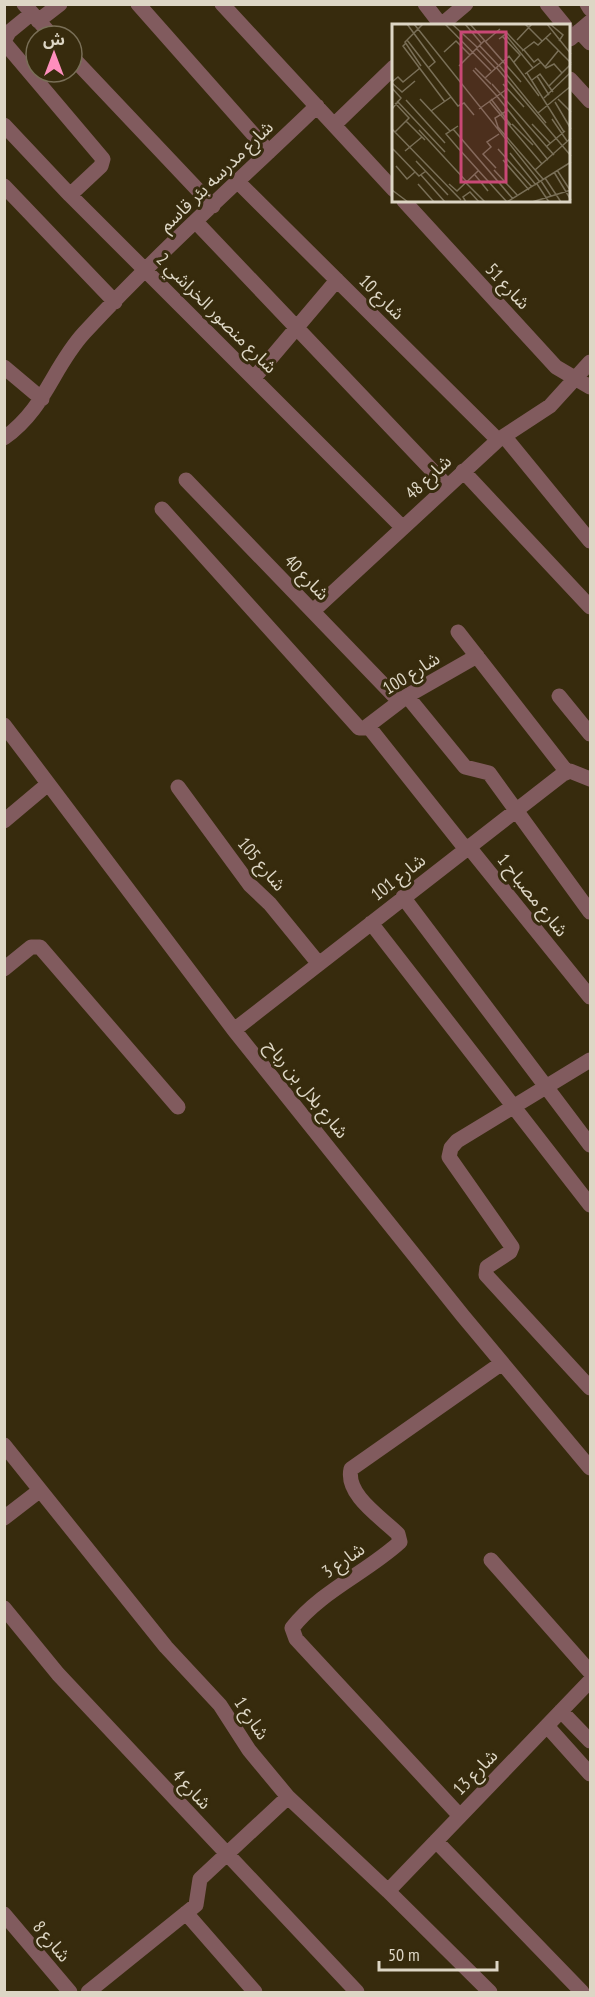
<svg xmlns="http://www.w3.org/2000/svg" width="595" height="1997" font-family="'PT Sans Narrow','Noto Sans Arabic',sans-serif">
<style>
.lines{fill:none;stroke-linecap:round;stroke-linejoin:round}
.minor{stroke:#815b5e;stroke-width:15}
.labels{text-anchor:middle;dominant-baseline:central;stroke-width:6;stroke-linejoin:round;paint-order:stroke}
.street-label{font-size:18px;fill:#ddd6c5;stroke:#372b0d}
.inset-road{fill:none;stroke:#796f57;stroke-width:1.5}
.view{fill:#c94876;fill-opacity:0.15;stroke:#c94876;stroke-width:3}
.inset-edge{fill:none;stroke:#ddd6c5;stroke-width:3}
</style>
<rect width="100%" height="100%" fill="#372b0d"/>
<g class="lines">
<path class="minor" d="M24,4L52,36
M138,4L269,152
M222,4L394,190
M425,4L441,25
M547,4L565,26
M587,4L590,9
M38,21L60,4
M440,26L466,4
M579,31L590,43
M570,39L590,22
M4,41L9,32L31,14
M4,42L103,159L101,166L70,195
M72,57L213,206
M570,79L590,101
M4,125L70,195L402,527
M334,125L394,67
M238,182L498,440
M4,186L115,302
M404,201L556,367L590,387
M196,222L447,486
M4,367L42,399
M254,378L337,280
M504,436L590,541
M4,438C46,408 52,368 84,333C157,254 239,181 317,106
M463,471L590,607
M186,480L399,701
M162,509L359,728H365L407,696L477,656
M313,611L498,440L550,406L590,362
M458,632L567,772
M407,696L465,767L489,773L590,912
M559,696L590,734
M4,725L234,1030L463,1316L590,1468
M368,726L465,848
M178,787L250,885L270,904L319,964
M4,821L48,784
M468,846L590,997
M403,897L590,1145
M371,923L590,1205
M4,969L31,947H40L178,1107
M234,1030L563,774L570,771L590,779
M590,1060L457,1141L451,1148L449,1157L512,1247L510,1252L487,1267L486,1275L590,1388
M4,1445L166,1647L220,1705L249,1750L288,1797L388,1891L490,1992
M4,1518L39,1491
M491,1560L590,1672
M4,1608L58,1674L357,1992
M561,1711L590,1741
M547,1726L590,1774
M460,1816L296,1639L292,1628C321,1591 366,1573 400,1542L398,1534C382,1518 345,1495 351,1469L502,1363
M436,1841L582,1992
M388,1891L590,1681
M186,1913L255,1992
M4,1914L70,1992
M88,1992L196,1905L200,1879L288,1797"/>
</g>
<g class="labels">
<g class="street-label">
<text transform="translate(216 176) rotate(-44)">شارع مدرسه بئر قاسم</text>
<text transform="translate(508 286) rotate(47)">شارع 51</text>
<text transform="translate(382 297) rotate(45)">شارع 10</text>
<text transform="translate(217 313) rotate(45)">شارع منصور الخراشي 2</text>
<text transform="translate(428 477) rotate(-43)">شارع 48</text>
<text transform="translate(307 577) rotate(46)">شارع 40</text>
<text transform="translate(411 673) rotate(-32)">شارع 100</text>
<text transform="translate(262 864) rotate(50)">شارع 105</text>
<text transform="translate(398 877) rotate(-38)">شارع 101</text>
<text transform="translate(533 895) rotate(51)">شارع مصباح 1</text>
<text transform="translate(307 1089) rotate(51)">شارع بلال بن رباح</text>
<text transform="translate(343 1560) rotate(-35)">شارع 3</text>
<text transform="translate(252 1718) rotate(56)">شارع 1</text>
<text transform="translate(475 1772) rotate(-46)">شارع 13</text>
<text transform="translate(192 1789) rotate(47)">شارع 4</text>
<text transform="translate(52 1941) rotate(50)">شارع 8</text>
</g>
</g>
<g transform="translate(392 24)">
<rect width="178" height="178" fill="#372b0d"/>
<path class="inset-road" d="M15,0L43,38L36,44M22,0L148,158M53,0L99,47M60,0L85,23M73,0L89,19M78,0L129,58M133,0L150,17M155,0L179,30M158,0L171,11L167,17M113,10L141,44M110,12L128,31L122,38M154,14L179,39M107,15L115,9L131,26M15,16L66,82L72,79L82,91M125,16L140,0M94,17L108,5M14,19L11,22L53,78M87,21L106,41M84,24L103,44M132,26L142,38L146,35L154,44L162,40L170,49M130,27L142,18L146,21L159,9M52,28L64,17L78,31M107,41L154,99M29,42L13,18L31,0M67,42L93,16M104,43L179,132M153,43L166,27M83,44L99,60M81,46L104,71M135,49L172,108M133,50L149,38M145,52L157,71M93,54L117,32L147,72M140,56L148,50L161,68M0,58L6,53L11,58L28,44M0,59L10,68L23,57M100,60L162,131M111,60L132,83M157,62L179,40M0,64L9,74L0,85M104,71L156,136M152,74L179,48M28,75L58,107M99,75L119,101M166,75L179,88M14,76L53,119M5,77L53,128M97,77L150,140M163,78L179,105M87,85L115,65M116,86L103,94L106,103L151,155M39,87L59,73M146,89L179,62M160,95L175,117M14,97L33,116M120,100L141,121M140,100L158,119M0,105L69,176M61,105L121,175M27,106L75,158M3,108L17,94L3,79M155,122L173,107M66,124L115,178M66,124L54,110L66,102M1,125L27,152L34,147M106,125L140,163M13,127L30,113M118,129L144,161M111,136L137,166M24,137L56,171M4,142L15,155L23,148M104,144L91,130L99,123L95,118L107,110M102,146L126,172M143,146L179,114M165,146L178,166M162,148L179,176M29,151L53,178M83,151L96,167M153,154L169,178M149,157L159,172M74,159L93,178M26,160L42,178M57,160L65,167L86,147M145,160L157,178M0,166L16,178M74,178L71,173L78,168L87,178M115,178L179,138M140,178L179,166"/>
<path class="view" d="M69,8H114V158H69Z"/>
<rect width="178" height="178" class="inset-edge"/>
</g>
<rect width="595" height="1997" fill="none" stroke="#ddd6c5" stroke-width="12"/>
<g transform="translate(54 54)"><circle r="28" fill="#372b0d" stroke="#796f57" stroke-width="1.5"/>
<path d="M0-4.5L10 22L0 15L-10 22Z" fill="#fe8ebd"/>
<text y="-9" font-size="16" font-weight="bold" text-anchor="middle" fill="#ddd6c5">ش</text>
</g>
<path d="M379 1961v9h118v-9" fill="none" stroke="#ddd6c5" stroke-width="3"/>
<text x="388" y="1961" font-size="18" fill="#ddd6c5" stroke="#372b0d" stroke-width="4.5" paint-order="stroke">50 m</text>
</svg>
